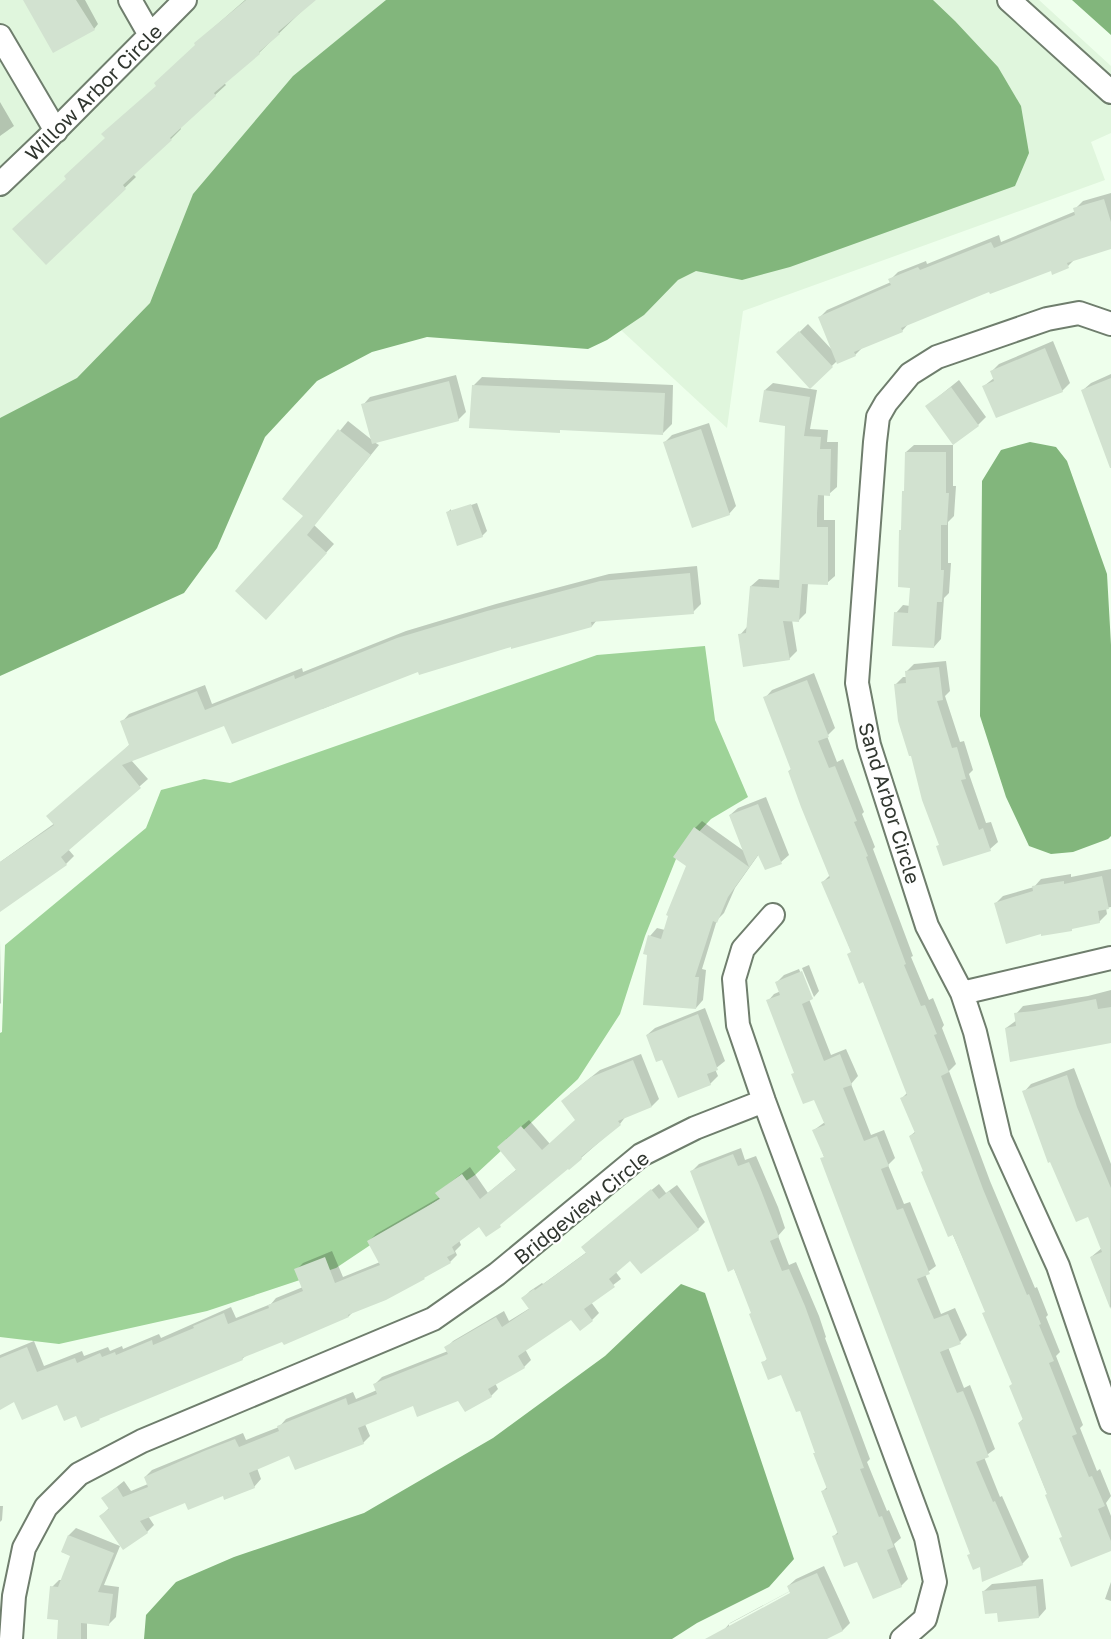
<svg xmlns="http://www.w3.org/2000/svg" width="1111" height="1639" font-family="'Golos Text',sans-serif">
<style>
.built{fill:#e0f6dd}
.forest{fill:#9ed398}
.water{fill:#82b67c}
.shadow{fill:#0003;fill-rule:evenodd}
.building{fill:#d2e2d0}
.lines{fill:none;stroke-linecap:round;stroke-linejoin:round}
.minor-casing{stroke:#6f7e6d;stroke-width:26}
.minor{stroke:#fff;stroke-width:22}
.labels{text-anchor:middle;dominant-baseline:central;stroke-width:4.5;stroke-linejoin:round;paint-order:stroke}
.street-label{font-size:20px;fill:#30362f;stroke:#fff}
</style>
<rect width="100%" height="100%" fill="#eeffec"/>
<path class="built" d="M0,0H1039L1111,66V133L1091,142L1105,180L743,311L727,428L503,221L0,499Z"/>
<path class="forest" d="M705,646L715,720L748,797L711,819L678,854L645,936L620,1014L578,1079L475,1175L336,1268L207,1311L59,1344L0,1337V1033L2,1032L5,945L146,828L161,790L204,779L230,783L597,655Z"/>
<path class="water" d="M386,0H933L955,21L998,67L1021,106L1029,153L1015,186L790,267L742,280L696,271L678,280L644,315L607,340L588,349L427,337L372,352L317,381L265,437L217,548L184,593L0,676V418L77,378L150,303L193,194L293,76Z
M1072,0H1111V35Z
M1030,442L1056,447L1067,461L1107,574L1111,645V836L1108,839L1073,852L1051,854L1029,846L1006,797L980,716L982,481L1001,450Z
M681,1284L705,1293L794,1559L769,1587L697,1623L672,1639H144L146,1615L176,1582L234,1557L364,1513L493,1438L605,1356Z"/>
<path class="shadow" d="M24,0H85L98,24L94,29Z
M245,0H313L259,53L224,83L226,85L180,127L181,129L171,139L133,174L136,177L46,263L68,178L197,45L196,43Z
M0,102L14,126L0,136Z
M1111,193V248L1076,258L1068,266L1051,269L990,290L910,322L902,331L864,346L855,355L836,362L810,387L786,345L808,324L834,352L820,317L827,310L891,282L890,280L898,272L926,261L927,264L999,235L1001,242L1076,211L1075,209L1083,201Z
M1053,341L1070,383L1062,391L984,386L994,378L991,372L999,364Z
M1111,374V466L1083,390L1091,383Z
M456,375L466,412L458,420L374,442L379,445L314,525L334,544L275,609L305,516L284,499L348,421L372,440L363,405L370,397Z
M482,377L673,385L672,424L663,433L562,428L559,431L473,386Z
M959,380L986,417L978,425L927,406Z
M773,383L817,390L810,429L828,430L827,442H838L837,487L829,494H824V520H835V576L827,583H808L806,613L798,621L792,620L797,651L789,659L740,635L747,627L751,586L759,579L781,580L787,425L765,390Z
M709,423L736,506L729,514L665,442L672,435Z
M914,445H953V486H956L954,516L948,522V563H951L949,593L944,598L941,639L934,647L896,613L903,605L910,606L911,586L902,529L906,490V452Z
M477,503L487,531L482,536L447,513L451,509V512Z
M697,566L701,604L693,612L597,620L592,626L419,670L322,709L321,708L225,724L131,760L148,779L68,849L74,856L66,864L0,910V862L55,823L130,744L122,722L129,714L205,685L212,704L302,668L303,672L406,631L496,604L609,574Z
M946,661L950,691L945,696L960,742L964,741L973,770L969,774L986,823L991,822L998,842L990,849L940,844L895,685L903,677H907L906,672L914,664Z
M814,673L835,728L827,736L837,762L843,759L864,812L862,814L875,847L873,849L913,956L911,957L929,1000L933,998L944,1025L942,1028L956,1064L949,1071L990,1181L1035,1288L1037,1287L1048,1315L1046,1317L1060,1352L1056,1356L1083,1425L1080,1428L1097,1471L1100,1469L1111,1496L1106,1503L1111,1516V1549L1064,1536L1019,1423L1024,1418L1013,1383L986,1311L910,1136L916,1131L902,1098L908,1092L823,882L830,875L789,771L792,768L765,698L772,690Z
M766,797L789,855L781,862L759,854L735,888L724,913L717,920L702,969L706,970L703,1000L696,1008L650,936L657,928L665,930L688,866L695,828L702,821L744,851L730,815L738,808Z
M1111,869V907L1106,908L1107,914L1099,922L995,904L1003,896L1034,887L1041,879L1071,874V877Z
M0,940L1,1003L0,1004Z
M809,965L819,991L814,997L802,968Z
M799,969L810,997H813L809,999L831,1055L846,1049L858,1076L851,1084L871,1135L884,1130L895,1158L888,1165L904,1204L910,1202L936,1266L925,1274L941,1314L955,1308L967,1335L960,1342L948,1347L964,1388L970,1385L995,1449L984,1457L1000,1497L1002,1496L1029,1557L1022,1564L982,1565L972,1553L814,1130L825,1122L815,1098L795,1072L768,1001L774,994L781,991L777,982L784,975Z
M1111,990V1042L1006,1028L1017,1020L1016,1014L1023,1006L1088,996Z
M705,1008L725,1061L715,1069L718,1076L710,1084L663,1058L647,1035L655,1028Z
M641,1054L659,1099L652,1106L626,1116L620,1124L581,1158L459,1240L461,1245L455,1251L457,1255L450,1262L353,1312L349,1316L283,1340L247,1355L242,1359L77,1414L58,1403L15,1400L0,1409V1355L34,1341L44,1366L82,1351L84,1356L108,1347L110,1351L122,1346L123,1349L159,1334L161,1338L231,1307L236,1318L271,1304L276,1298L303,1287L296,1270L303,1263L332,1251L343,1277L380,1262L369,1241L376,1234L440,1197L437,1193L470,1167L488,1193L517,1169L506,1139L529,1120L550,1144L577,1119L570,1094L600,1070Z
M1074,1068L1111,1164V1309L1091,1257L1102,1248L1089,1215L1024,1092L1031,1084Z
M741,1148L745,1160L756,1156L778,1207L785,1228L778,1236L789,1265L796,1262L819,1316L826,1337L825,1338L870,1459L867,1462L887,1511L889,1510L901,1538L894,1544L908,1579L901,1586L858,1560L833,1537L838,1532L822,1492L828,1486L801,1409L781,1373L763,1363L768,1358L753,1313L692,1171L699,1164Z
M659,1184L666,1193L677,1185L705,1222L698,1229L631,1258L615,1271L621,1279L591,1302L599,1313L592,1320L572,1318L525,1349L531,1360L524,1367L495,1383L498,1389L491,1396L414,1404L365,1424L370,1436L363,1443L290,1454L257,1468L261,1479L254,1487L186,1501L148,1516L154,1525L147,1532L101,1516L110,1507L103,1498L124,1481L131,1491L148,1484L145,1477L152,1470L213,1445L243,1433L246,1440L279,1427L286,1419L353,1392L356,1399L377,1390L375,1384L382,1377L448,1351L446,1348L453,1341L504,1311L509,1321L530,1308L523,1298L530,1291L542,1283L543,1284L587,1252L590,1240Z
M0,1506H3L2,1520L0,1522Z
M76,1528L120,1546L104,1585L119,1587L116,1617L109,1624L87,1622V1639H59V1619L52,1587L59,1580H62L72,1556L62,1552L69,1535Z
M824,1566L850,1623L843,1630L823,1639H727L723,1631L730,1623L790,1591L788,1586L796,1579ZM796,1588L797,1591L729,1628V1624Z
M1043,1579L1046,1609L1039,1617L984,1591L992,1584Z
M1111,1582V1601L1105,1599Z"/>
<path class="building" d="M23,0H76L95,30L53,53Z
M246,0H316L278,32L280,34L259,52L260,54L214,93L216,96L170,138L172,140L123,185L126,189L46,265L12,229L66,179L64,176L105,138L101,134L156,86L154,83L195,45L194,43Z
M1104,199L1111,222V249L1067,263L1069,268L1052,275L1051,271L990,294L989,292L901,328L903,332L854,352L856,356L837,364L818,317L891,285L888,279L918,267L920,270L991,242L994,248L1075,215L1073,208Z
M799,331L833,367L810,389L776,352Z
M1045,348L1063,392L996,418L982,386L994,381L990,371Z
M1111,378V468H1110L1081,390Z
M449,381L459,421L372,444L361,404Z
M472,385L665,393L663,435L560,430V433L469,428Z
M951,387L979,426L953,445L925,406Z
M764,390L810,397L804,436L821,437L820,449H831L830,496L818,495L817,513V527H828V585L802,584L799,622L783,621L790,660L743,667L738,634L746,633L750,586L779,588L785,426L759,422Z
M338,429L371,455L307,535L327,553L266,620L235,591L303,516L282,499Z
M701,429L730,515L692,528L663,442Z
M905,452H946V493H949L947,525H941V570H944L942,602H937L934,648L892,646L894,612L908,613L910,588L898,587L899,530H901L902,491H904Z
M471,504L483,537L457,546L446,512Z
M690,573L694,614L591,622L592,627L511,649V647L419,675L418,672L232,744L224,726L122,765L141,788L61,857L67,865L0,912V862L54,825L46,816L129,745L120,721L197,691L205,710L294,675L295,679L397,638L487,611L600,581Z
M939,667L943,700L937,701L952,748L957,747L966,779L961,780L979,830L983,828L991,851L943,866L936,846L939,845L922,800L911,756H909L898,721L894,684L906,683L905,671Z
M807,680L829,737L818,741L829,768L835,766L857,821L854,822L868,856L866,857L906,964L904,965L921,1006L925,1005L937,1034L934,1035L949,1072L941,1076L983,1189L1027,1295L1029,1294L1041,1324L1039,1325L1054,1361L1049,1363L1077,1434L1072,1436L1089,1477L1092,1476L1105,1506L1098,1509L1111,1541V1551L1071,1567L1059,1538L1062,1537L1045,1495L1047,1494L1018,1423L1023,1420L1009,1386L1012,1384L982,1313L985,1312L953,1235L948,1237L921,1172L923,1171L909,1136L915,1133L900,1098L907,1095L863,982L859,984L847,954L851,952L821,882L830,878L801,807L788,771L791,770L763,697Z
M758,804L782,864L765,870L758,855L728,897L717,923L713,921L695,977H699L696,1009L643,1005L647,955L643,954L648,935L661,939L668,916L666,915L686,866L673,857L694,827L749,867L729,815Z
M1102,876L1109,909L1098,911L1100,923L1072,929V931L1041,936V934L1006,944L994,903L1033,891L1032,886L1064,881V884Z
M802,971L813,999L802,1004L824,1061L840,1054L852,1085L843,1088L864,1141L877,1136L889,1166L881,1169L897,1210L903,1208L930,1274L917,1279L934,1319L948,1314L961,1344L940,1352L957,1393L963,1391L975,1420L989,1457L976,1462L993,1502L995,1501L1023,1565L982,1582L980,1567L973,1570L967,1555L970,1554L820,1158L824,1157L812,1130L825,1125L814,1100L803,1104L791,1074L794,1073L766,1000L780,995L775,982Z
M1096,999L1098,1009L1111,1007V1043L1010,1062L1005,1028L1016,1026L1014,1013L1034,1011Z
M698,1014L718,1070L707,1074L711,1085L678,1098L662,1060L656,1062L646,1035Z
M633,1060L652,1107L618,1121L621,1125L581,1157L582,1159L569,1170L568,1169L500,1225L501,1227L486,1237L479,1227L452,1247L455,1253L447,1257L451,1263L424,1278L425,1279L386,1300L348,1315L349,1317L284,1345L282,1342L242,1358L243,1360L99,1419L100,1420L81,1428L76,1416L64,1421L57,1405L22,1420L14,1402L0,1410V1358L27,1347L37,1372L75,1358L77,1363L100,1353L102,1357L115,1352L116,1355L152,1340L153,1345L194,1328L193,1326L224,1313L228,1324L269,1308L268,1305L303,1291L294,1269L325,1257L335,1283L380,1265L367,1241L440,1199L435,1193L462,1174L480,1199L516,1170L497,1147L521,1126L542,1150L575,1120L561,1101L591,1077Z
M1067,1075L1077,1107L1111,1188L1110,1308L1090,1257L1102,1252L1088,1217L1076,1222L1050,1162L1048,1163L1022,1091Z
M733,1154L738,1166L749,1162L759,1185L779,1237L770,1241L782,1271L789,1269L805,1306L864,1468L860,1469L879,1517L882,1516L894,1547L887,1550L902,1587L873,1599L857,1562L844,1567L832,1536L838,1534L821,1491L827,1489L813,1453H815L800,1411L796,1412L781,1375L768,1380L761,1362L767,1360L749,1314L751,1313L734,1269L728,1272L690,1171Z
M651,1189L659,1199L669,1191L699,1230L641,1274L630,1261L609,1279L615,1287L584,1309L593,1321L580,1331L571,1320L518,1356L525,1368L488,1389L492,1397L465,1412L458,1401L417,1417L413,1406L358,1428L364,1444L295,1470L289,1456L249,1473L255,1488L224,1500L223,1496L188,1510L185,1503L140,1521L148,1533L123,1550L99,1516L109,1509L101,1498L117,1487L123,1497L148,1487L144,1477L204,1451L235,1439L239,1447L279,1431L277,1426L346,1398L348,1405L377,1394L373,1384L448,1354L444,1347L496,1317L502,1327L529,1309L521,1298L534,1289L535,1290L586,1253L581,1247Z
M68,1535L114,1553L98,1592L113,1594L109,1626L81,1623V1639H57L58,1620L47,1619L50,1586L58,1587L70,1556L61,1552Z
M817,1573L843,1631L827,1639H705L790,1593L787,1586Z
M1036,1586L1039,1618L998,1622L997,1613L985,1614L982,1591Z"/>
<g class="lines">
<g class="minor-casing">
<path id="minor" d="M130,0L150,35
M1009,0L1111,92
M0,36L56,131
M0,184L45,141L185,0
M1111,324L1079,313L1047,319L937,357L910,374L886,403L878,417L875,442L857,683L869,745L927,926L962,993L975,1032L1000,1139L1058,1266L1111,1422
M773,915L743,949L734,979L738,1025L764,1101L926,1538L935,1582L925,1619L902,1639
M962,993L1111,958
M11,1639L14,1596L24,1548L46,1507L79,1474L142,1441L433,1319L497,1274L641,1155L695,1128L764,1101"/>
</g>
<use href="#minor" class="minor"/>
</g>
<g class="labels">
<g class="street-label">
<text transform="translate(93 92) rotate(-45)">Willow Arbor Circle</text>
<text transform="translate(890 803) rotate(73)">Sand Arbor Circle</text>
<text transform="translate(581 1207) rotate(-39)">Bridgeview Circle</text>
</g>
</g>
</svg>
